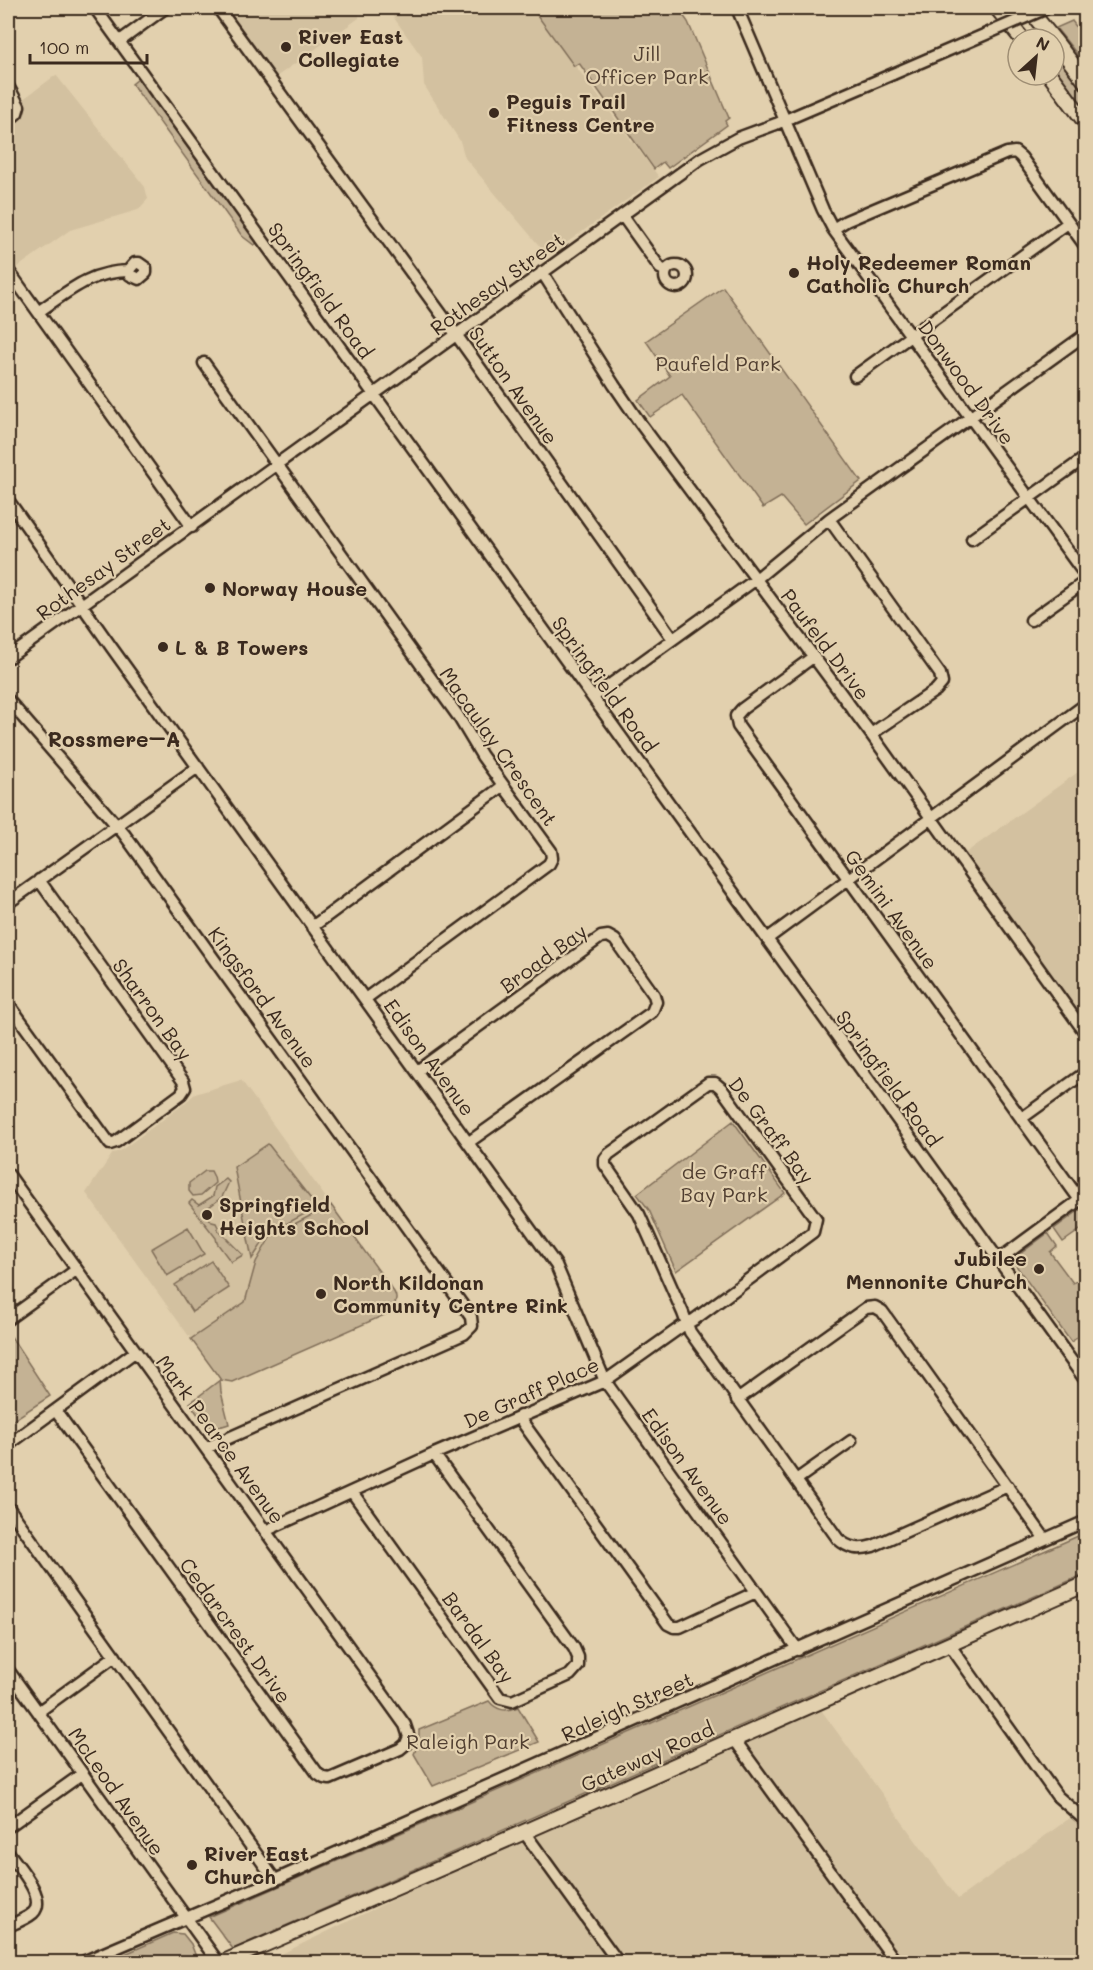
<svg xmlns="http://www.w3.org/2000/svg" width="1093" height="1970" font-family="Mali,sans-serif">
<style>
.built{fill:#d3c1a0}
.green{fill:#c4b294;stroke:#806e59;stroke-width:1.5}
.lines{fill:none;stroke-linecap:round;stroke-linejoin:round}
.minor-casing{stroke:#3b2a1e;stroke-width:15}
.major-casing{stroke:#3b2a1e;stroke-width:18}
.minor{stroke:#e2d0ae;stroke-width:10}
.major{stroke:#e2d0ae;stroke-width:14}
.minor-bridge-casing{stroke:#3b2a1e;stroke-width:15;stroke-linecap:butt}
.minor-bridge{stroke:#e2d0ae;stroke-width:10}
.poi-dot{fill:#3b2a1e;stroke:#e2d0ae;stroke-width:2}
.labels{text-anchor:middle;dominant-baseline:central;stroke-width:4.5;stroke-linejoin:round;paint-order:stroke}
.poi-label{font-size:20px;font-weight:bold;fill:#3b2a1e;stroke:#e2d0ae;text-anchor:start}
.park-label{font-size:20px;fill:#503e30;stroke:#e2d0ae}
.street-label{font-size:20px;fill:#3b2a1e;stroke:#e2d0ae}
.neighbourhood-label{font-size:21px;font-weight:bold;fill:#3b2a1e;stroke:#e2d0ae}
</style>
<rect width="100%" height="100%" fill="#e2d0ae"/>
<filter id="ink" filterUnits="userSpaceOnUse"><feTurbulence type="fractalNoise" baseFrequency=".0167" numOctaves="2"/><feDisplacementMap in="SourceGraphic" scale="12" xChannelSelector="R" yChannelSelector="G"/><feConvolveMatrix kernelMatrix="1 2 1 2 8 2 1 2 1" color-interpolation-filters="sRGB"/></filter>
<g filter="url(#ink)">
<path class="built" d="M226,8H362L359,12V18L276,77Z
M387,8H532L659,177L548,256L465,158L460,141L424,85L422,57Z
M56,75L145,187L148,199L138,210L70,230L15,269L8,258V124L23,107L22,100Z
M1085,767V1025L964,854Z
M241,1080L331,1205L271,1236L256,1262L245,1302L191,1339L86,1193L113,1153L120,1151L180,1107L195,1094Z
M819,1707L958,1899L1085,1807V1962H265L521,1837L569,1904L576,1899L530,1834Z"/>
<path class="green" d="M532,8H678L688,22L729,118L725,121L727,125L668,168L663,162L654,169L579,63L574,66Z
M1072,21L1085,39V64L1056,28Z
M1054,51L1085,94V117L1054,74Z
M138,79L257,243L254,245L242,236L132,84Z
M723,287L861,481L804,524L781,497L763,508L682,395L650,417L638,400L670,376L646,341Z
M733,1121L785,1193L676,1271L649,1210L637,1194Z
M268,1144L314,1203L312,1210L269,1233L252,1259L234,1167Z
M205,1171H211L214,1177L215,1183L201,1195L193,1196L189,1191V1183Z
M226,1179L229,1182L222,1197L204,1211L212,1222L216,1223L218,1227V1230L243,1255L231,1262L217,1243L216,1238L189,1203L192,1200L199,1205L213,1196L215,1187Z
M331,1205L394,1292C399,1300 394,1305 389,1313L232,1382L221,1380L191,1339L245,1302L256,1262L271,1236Z
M1085,1206V1231L1083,1228L1063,1242L1054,1229Z
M188,1227L204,1254L167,1276L151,1249Z
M1048,1233L1057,1246L1050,1252L1073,1283L1085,1275V1332L1071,1342L1012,1260Z
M211,1261L229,1288L192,1312L175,1285Z
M8,1332L50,1396L9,1423L8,1421Z
M220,1380L221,1392L229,1424C206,1433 202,1420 190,1403Z
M1085,1533V1574L233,1949L209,1917Z
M489,1701C497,1711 506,1712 518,1707L539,1742L433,1786L414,1754L419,1742V1730Z
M173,1933L183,1934L191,1944L198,1962H107Z"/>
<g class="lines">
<g class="minor-casing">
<path id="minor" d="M95,8L1086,1381
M218,8L450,326L673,639
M737,8L823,210L833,229L1086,576
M120,41L165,8
M8,86L19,106L17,113L8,121
M622,215L660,268L666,271
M833,229L846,221L1007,153L1015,152L1021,157L1086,247
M665 276a11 11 0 1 1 22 0a11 11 0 1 1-22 0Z
M8,270L192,527
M542,272L614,385L640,423L871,734L1086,1034
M38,312C69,291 89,272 128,271L135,263H139L146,268V273L139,279L130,275L128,271
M204,363L458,716L482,756L551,851L552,858L549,864L365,999
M855,376L1068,223
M8,500L112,648L556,1265L605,1381L798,1650
M829,519L940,674L942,683L936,690L871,734
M972,539L1086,457
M1031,620L1086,581
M813,657L742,709L736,716L738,726L1080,1200
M8,658L700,159L738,138L776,124L893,74
M593,697L755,580L829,519L1086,334
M8,700L124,834L471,1317L472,1326L464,1334L206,1448
M8,903L198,767
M312,927L503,786
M767,939L1086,704
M8,1003L110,1144L116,1142L181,1094L185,1088L183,1081L39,880
M417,1071L601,937L608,936L615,940L654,995L656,1002L652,1012L469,1142
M1022,1118L1086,1072
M8,1174L405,1725L409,1737L406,1744L400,1749L330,1779L324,1778L318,1774L56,1411
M998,1260L1085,1196
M8,1319L76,1270
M737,1400L866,1308L875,1307L882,1311L1045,1539
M520,1416L523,1423L668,1624L674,1627H680L756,1592
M8,1445L136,1351
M796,1480L851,1441
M352,1492L500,1698L512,1701L570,1675L578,1666V1657L574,1648L434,1454
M8,1507L275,1880
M265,1531L434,1454L605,1381L681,1327L695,1319L813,1232L816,1219L721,1088L715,1083H708L609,1154L605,1159V1165L639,1214L683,1313L690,1332L838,1539C849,1549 859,1550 873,1546L1008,1486
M949,1644L1057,1796L1086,1821
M8,1670L218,1962
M38,1712L115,1656
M734,1739L896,1962
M8,1827L82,1774
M524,1832L618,1962
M8,1852C17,1865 48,1898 33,1913C26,1919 15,1923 8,1926
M83,1962L275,1880L1086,1521"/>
</g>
<g class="major-casing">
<path id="major" d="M997,8L1022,39
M1028,8L1053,39
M1054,40L1086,82
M1050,75L1086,123
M224,1962L515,1836L1086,1584"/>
</g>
<use href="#minor" class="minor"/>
<use href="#major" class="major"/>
<g class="minor-bridge-casing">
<path id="minor-bridge" d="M893,74L1047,8"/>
</g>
<use href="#minor-bridge" class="minor-bridge"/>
</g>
</g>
<g class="poi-dot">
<circle cx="286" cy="47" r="6"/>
<circle cx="494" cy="113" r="6"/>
<circle cx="794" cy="273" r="6"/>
<circle cx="210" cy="588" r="6"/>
<circle cx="163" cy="647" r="6"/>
<circle cx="207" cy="1215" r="6"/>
<circle cx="1039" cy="1269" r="6"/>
<circle cx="321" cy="1294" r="6"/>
<circle cx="192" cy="1865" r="6"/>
</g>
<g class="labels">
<g class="poi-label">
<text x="298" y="36">River East<tspan x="298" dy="23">Collegiate</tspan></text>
<text x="506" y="101">Peguis Trail<tspan x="506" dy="23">Fitness Centre</tspan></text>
<text x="806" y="262">Holy Redeemer Roman<tspan x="806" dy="23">Catholic Church</tspan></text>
<text x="222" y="588">Norway House</text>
<text x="175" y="647">L &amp; B Towers</text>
<text x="219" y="1204">Springfield<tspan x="219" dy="23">Heights School</tspan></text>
<text x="1027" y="1258" text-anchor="end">Jubilee<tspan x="1027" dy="23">Mennonite Church</tspan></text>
<text x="333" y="1282">North Kildonan<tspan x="333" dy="23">Community Centre Rink</tspan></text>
<text x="204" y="1853">River East<tspan x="204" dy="23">Church</tspan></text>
</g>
<g class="park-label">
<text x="647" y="53">Jill<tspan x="647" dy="23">Officer Park</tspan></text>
<text x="718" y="363">Paufeld Park</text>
<text x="724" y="1171">de Graff<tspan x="724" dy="23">Bay Park</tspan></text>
<text x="468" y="1741">Raleigh Park</text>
</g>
<g class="street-label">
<text transform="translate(497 283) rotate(-36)">Rothesay Street</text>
<text transform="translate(321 290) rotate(54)">Springfield Road</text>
<text transform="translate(967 382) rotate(54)">Donwood Drive</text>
<text transform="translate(514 385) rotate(55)">Sutton Avenue</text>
<text transform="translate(103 568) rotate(-36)">Rothesay Street</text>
<text transform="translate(826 644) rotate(53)">Paufeld Drive</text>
<text transform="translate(605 684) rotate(54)">Springfield Road</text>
<text transform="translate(499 746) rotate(55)">Macaulay Crescent</text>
<text transform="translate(892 909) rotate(54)">Gemini Avenue</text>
<text transform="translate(543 958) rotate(-36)">Broad Bay</text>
<text transform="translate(263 997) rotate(54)">Kingsford Avenue</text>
<text transform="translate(153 1009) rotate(54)">Sharron Bay</text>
<text transform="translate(430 1057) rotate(54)">Edison Avenue</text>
<text transform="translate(889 1078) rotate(54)">Springfield Road</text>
<text transform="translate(772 1130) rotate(53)">De Graff Bay</text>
<text transform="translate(531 1392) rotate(-24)">De Graff Place</text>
<text transform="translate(221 1439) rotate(54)">Mark Pearce Avenue</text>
<text transform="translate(688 1466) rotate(54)">Edison Avenue</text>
<text transform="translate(236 1630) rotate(54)">Cedarcrest Drive</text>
<text transform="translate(479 1637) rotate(54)">Bardal Bay</text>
<text transform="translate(627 1706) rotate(-24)">Raleigh Street</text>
<text transform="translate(647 1756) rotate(-24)">Gateway Road</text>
<text transform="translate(117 1791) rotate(55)">McLeod Avenue</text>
</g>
<g class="neighbourhood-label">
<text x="114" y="738">Rossmere–A</text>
</g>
</g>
<rect width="1093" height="1970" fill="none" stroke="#e2d0ae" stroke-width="30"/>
<rect x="15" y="15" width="1063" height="1940" fill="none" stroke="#3b2a1e" stroke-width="2" filter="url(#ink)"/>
<g transform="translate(1036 57) rotate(27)"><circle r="28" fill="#e2d0ae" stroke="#9f8e74" stroke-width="1.5"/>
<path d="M0-4.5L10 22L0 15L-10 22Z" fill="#3b2a1e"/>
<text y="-9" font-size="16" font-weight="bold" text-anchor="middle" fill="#3b2a1e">N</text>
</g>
<path d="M30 54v9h117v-9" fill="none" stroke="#3b2a1e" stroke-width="3"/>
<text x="39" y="54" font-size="18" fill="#3b2a1e" stroke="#e2d0ae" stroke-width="4.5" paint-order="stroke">100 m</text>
</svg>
